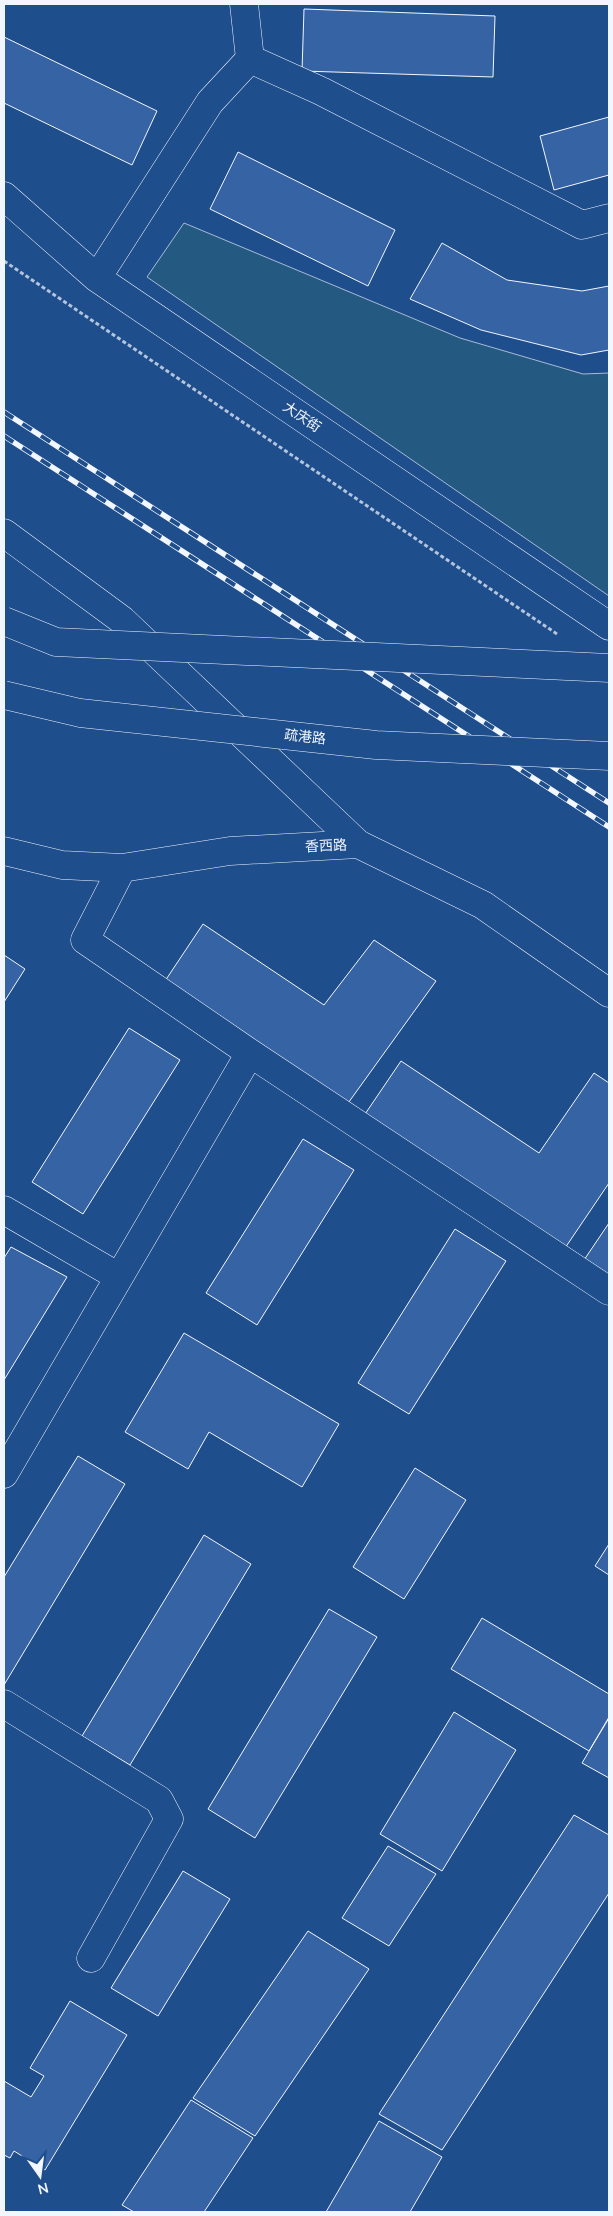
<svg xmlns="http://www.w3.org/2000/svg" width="613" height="2216" font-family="'Nunito Sans','Noto Sans SC',sans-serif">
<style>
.green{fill:#245a82;stroke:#a8bbd7}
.building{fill:#3563a3;stroke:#f2f6ff}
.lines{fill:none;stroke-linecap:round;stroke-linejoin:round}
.minor-casing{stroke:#f2f6ff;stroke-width:29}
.highway-casing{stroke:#f2f6ff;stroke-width:29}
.path{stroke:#b3c4dc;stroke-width:3;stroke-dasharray:4 2.5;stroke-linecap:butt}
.minor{stroke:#1f4e8c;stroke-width:28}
.highway{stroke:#1f4e8c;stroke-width:28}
.rail-casing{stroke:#f2f6ff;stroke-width:5.5}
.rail{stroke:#1f4e8c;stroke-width:4;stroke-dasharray:11;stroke-linecap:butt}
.highway-bridge-casing{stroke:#f2f6ff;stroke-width:29;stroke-linecap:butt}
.highway-bridge{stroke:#1f4e8c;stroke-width:28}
.labels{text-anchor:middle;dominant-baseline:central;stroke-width:4;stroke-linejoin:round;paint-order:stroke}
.street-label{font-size:14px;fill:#f2f6ff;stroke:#1f4e8c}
</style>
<rect width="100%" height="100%" fill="#1f4e8c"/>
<path class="green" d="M184,223L460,338L583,374L609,373V596L147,277Z"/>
<path class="building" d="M304,9L495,16L493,77L302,71Z
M4,37L157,111L132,165L4,103Z
M609,117V175L554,190L540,136Z
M238,152L395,230L368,286L210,209Z
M442,243L507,280L582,291L609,286V350L581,355L481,330L410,299Z
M203,924L324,1005L374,940L436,981L346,1106L163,984Z
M4,955L25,969L4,1002Z
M129,1028L180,1060L83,1214L32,1182Z
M401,1061L539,1153L594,1073L609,1083V1183L561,1254L361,1120Z
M303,1139L354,1170L257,1325L206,1293Z
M609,1223V1281L582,1263Z
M455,1229L506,1261L409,1414L358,1383Z
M11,1247L67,1277L4,1380V1258Z
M184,1333L339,1424L302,1487L209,1432L188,1469L125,1432Z
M78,1456L125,1484L4,1685V1577Z
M415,1468L466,1500L404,1599L353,1567Z
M204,1535L251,1564L130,1765L82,1736Z
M609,1544V1575L595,1566Z
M329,1609L377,1637L255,1838L208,1809Z
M482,1618L609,1694V1717L589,1751L451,1669Z
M454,1712L516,1750L442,1871L380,1834Z
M609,1718V1778L582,1763Z
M574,1815L609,1835V1893L442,2150L379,2114Z
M388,1846L436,1874L389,1946L342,1918Z
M183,1871L230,1899L158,2016L111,1988Z
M308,1931L369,1969L255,2136L193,2098Z
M70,2001L127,2035L45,2170L14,2151L10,2158L4,2155V2081L31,2097L44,2076L30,2068Z
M191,2100L253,2138L204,2212H134L122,2205Z
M379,2121L442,2157L410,2212H326Z"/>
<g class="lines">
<g class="minor-casing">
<path id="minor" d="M250,59L321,91L582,225L609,218
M4,196L97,278L609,626
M97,278L210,102L250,59L244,4
M4,851L62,865L122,868L230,851L358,844L483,905L609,993
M122,868L85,940L250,1053L609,1291
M4,1210L119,1277
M4,1474L250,1053
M4,1704L159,1800L169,1819L91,1958"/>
</g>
<g class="highway-casing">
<path id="highway" d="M4,533L122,620L358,844"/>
</g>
<path class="path" d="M4,261L557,634"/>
<use href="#minor" class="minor"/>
<use href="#highway" class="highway"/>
<g class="rail-casing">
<path id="rail" d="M4,412L609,803
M4,436L609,827"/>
</g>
<use href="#rail" class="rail"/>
<g class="highway-bridge-casing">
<path id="highway-bridge" d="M4,621L56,642L609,668
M4,695L80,713L376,745L609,756"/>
</g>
<use href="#highway-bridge" class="highway-bridge"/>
</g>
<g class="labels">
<g class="street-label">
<text transform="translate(302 417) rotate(34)">大庆街</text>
<text transform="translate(305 737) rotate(6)">疏港路</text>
<text transform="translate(326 846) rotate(-3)">香西路</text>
</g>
</g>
<rect width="613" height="2216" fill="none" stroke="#f2f6ff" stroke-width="10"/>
<g transform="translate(40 2176) rotate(166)" stroke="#1f4e8c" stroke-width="4" paint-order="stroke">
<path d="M0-4L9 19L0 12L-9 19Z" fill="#f2f6ff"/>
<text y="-8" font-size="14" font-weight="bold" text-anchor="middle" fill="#f2f6ff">N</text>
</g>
</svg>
